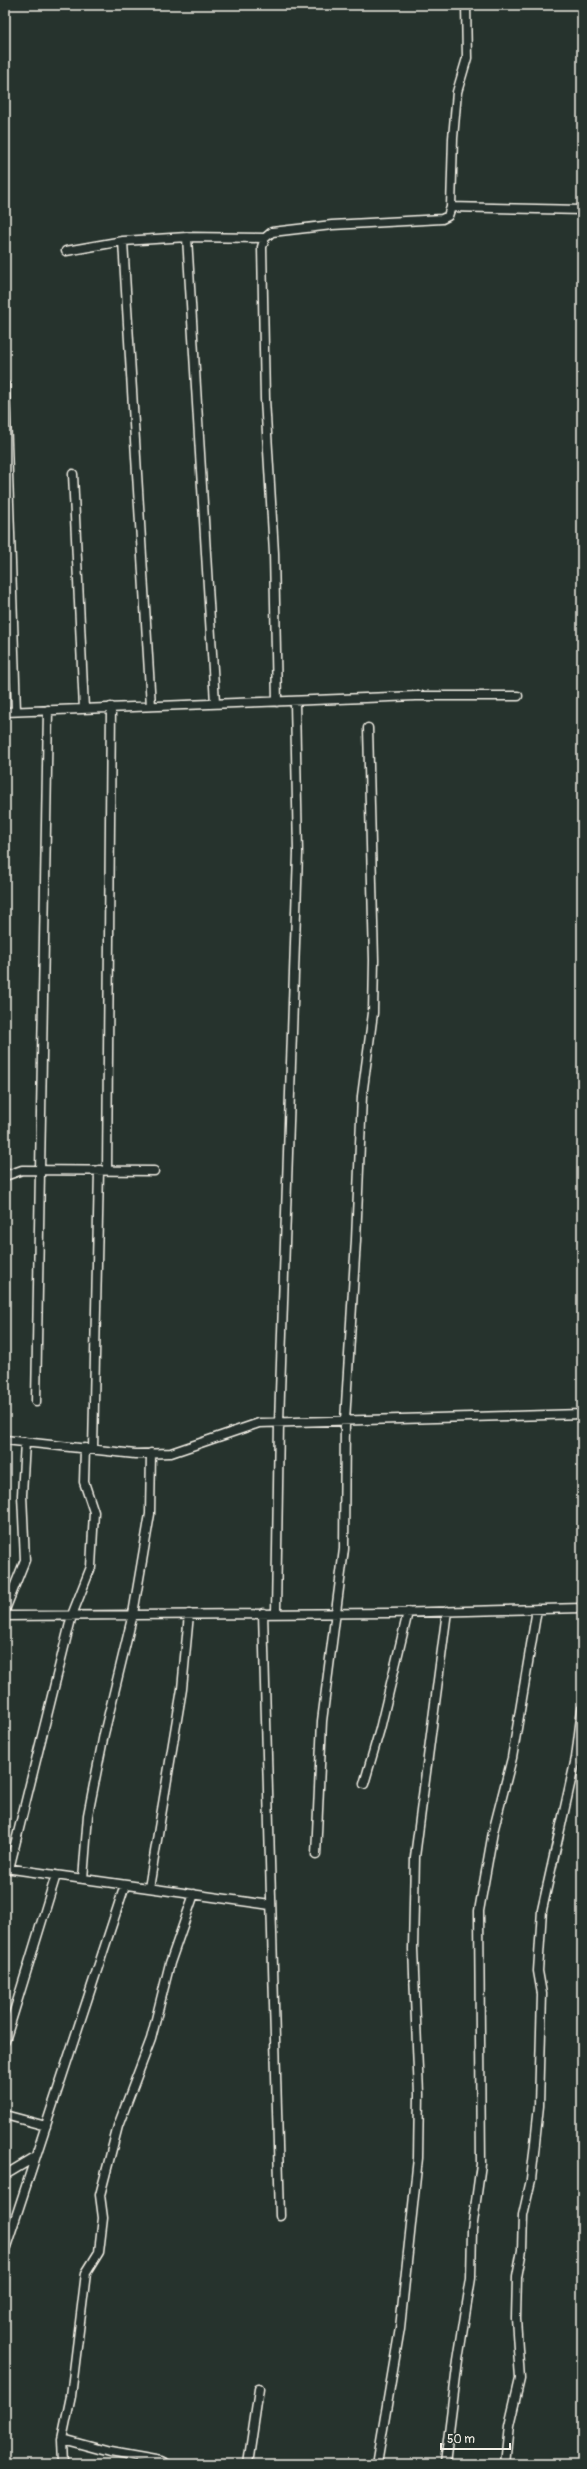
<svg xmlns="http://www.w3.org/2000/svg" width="587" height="2469" font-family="Pangolin,sans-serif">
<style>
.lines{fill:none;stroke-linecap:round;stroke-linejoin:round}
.street-casing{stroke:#f4f1e8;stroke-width:11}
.street{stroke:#26332d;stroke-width:8}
</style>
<rect width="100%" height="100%" fill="#26332d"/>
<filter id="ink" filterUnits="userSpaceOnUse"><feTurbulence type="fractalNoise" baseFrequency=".025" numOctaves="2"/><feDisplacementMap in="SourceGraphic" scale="8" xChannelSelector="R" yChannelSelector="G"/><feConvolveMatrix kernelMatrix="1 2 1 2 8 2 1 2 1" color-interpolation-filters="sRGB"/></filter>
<g filter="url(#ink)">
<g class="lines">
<g class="street-casing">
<path id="street" d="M451,207L582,210
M187,237L215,703
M123,241L151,706
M66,251L123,241L187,237L265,238
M5,385L16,711
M73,474L84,709
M277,702L274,553L265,399L262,247L265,238L272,232L332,225L442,219L448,216L451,207L453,138L457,92L467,58L466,5
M5,712L416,696H518
M107,1170L111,707
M5,1176L22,1170L154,1171
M36,1402L48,710
M5,1440L135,1454L171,1453L259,1423L582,1414
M93,1449L99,1170
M5,1610L25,1560L22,1495L25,1442
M263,1613L280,2216
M276,1613L279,1423L298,853L295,702
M5,1616L391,1613L582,1608
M364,1784L380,1729L408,1612
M316,1855L322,1721L344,1549L345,1421L356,1240L362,1096L373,1013L374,960L368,728
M5,1868L270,1905
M9,1869L72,1615L91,1567L94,1512L84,1482L85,1448
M83,1879L88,1815L104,1734L133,1614L150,1514L151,1453
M149,1888L182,1689L189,1614
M5,2041L56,1875
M5,2115L46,2126
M5,2175L35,2157
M5,2250L125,1885
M62,2439L110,2452L161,2461L167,2464
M63,2464L62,2439L71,2396L86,2273L99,2252L103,2218L100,2195L118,2126L151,2039L170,1963L194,1894
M248,2464L259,2389
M377,2464L400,2328L418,2158L419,2094L413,1949L415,1857L447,1611
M445,2464L458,2360L471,2278L472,2230L481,2164L479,1911L493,1832L512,1758L537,1609
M505,2464L509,2426L520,2379L516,2318L517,2277L522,2250L523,2215L531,2180L539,2106L542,1994L538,1971L542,1910L576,1758L582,1709"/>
</g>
<use href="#street" class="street"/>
</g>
</g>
<rect width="587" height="2469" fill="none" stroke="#26332d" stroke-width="20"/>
<rect x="10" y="10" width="567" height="2449" fill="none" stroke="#f4f1e8" stroke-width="1.5" filter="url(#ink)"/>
<path d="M441 2443v6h69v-6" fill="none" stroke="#f4f1e8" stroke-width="2"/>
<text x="447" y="2443" font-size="12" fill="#f4f1e8" stroke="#26332d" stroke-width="3" paint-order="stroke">50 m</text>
</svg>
